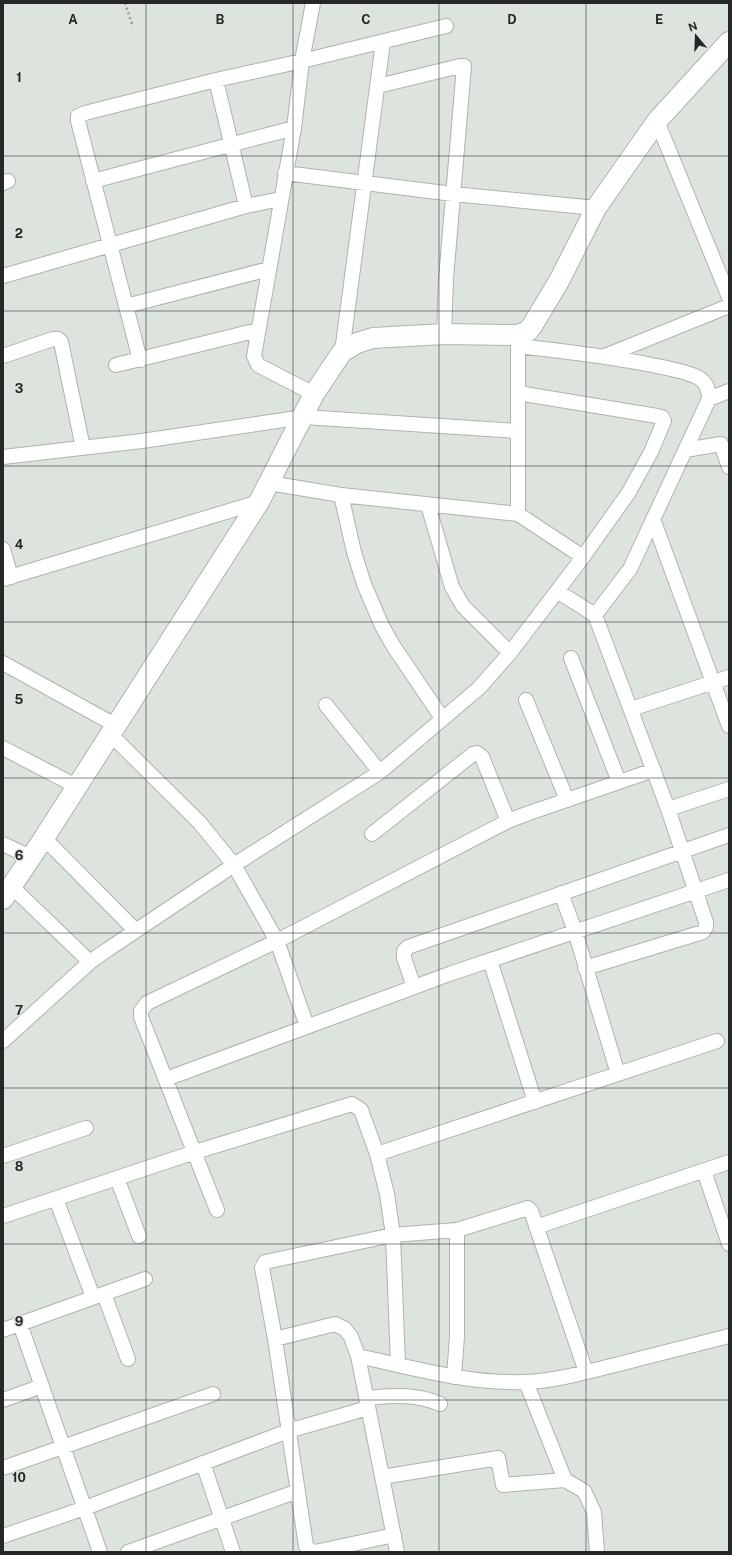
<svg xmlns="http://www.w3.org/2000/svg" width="732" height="1555" font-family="'Public Sans',sans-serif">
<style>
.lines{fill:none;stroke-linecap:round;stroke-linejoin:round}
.street-casing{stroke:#adb4ae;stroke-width:16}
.secondary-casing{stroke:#adb4ae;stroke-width:22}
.path{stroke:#959a96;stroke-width:2.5;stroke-dasharray:2 3;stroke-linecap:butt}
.street{stroke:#fff;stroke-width:14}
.secondary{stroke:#fff;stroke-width:20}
.grid{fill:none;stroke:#252826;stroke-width:1;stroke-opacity:0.55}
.grid-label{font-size:13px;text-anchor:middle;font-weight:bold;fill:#252826;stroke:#dde4de;stroke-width:3;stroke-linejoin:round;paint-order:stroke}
</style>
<rect width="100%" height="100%" fill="#dde4de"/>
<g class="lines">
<g class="street-casing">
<path id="street" d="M313,3L302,61L294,128L254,356L258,365L314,394
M216,80L246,206
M378,86L460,66H464L446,279L444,334
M657,121L729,297
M285,173L453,194L596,208
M93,181L294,128
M3,183L8,181
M3,276L246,206L281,199
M126,306L269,269
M518,338V514
M518,346C563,351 607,356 652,365C666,368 686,371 699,378C707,383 709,390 709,399L630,569L595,615
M342,352L383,42
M3,356L53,339H58L61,342L83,448
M605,356L729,306
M140,360L78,121V116L85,113L216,80L302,61L446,26
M116,365L258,330
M709,399L729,391
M685,450L721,444L729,467
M3,457L142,441L304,417L517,431
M269,483L341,495L518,514L583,557
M341,495L354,552L364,584L382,626L394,647L442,718
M428,505L452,587L463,606L510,653
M653,519L729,726
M3,549L11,577
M3,579L259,502
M557,591L595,615L668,809L706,922V927L703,932L585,968
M571,658L619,782
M3,663L115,725
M526,700L567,800
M326,705L380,772
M631,709L729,677
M110,734L200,823L234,865L277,941L307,1026
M3,748L76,786
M668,809L729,789
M372,834L473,754L477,753L482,757L508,821
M44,838L135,930
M3,844L30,857
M11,886L90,962
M561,893L575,931L618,1074
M490,960L535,1102
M414,987L404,958V951L408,947L729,835
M3,1041L90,962L107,950L234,865L380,772L479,688L510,653L583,557L629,492L652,450L664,421L662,417L657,416L518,393
M166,1079L452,973L729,880
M377,1154L717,1041
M3,1156L86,1128
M704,1171L729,1244
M117,1178L139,1236
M56,1199L93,1297
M217,1210L141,1017V1011L147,1003L277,941L508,821L529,813L654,770
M3,1216L195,1152L352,1104L361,1110L377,1154L387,1194L393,1235L398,1365
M536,1227L729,1162
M104,1294L128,1359
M20,1324L100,1552
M3,1330L145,1279
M275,1339L335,1324L345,1329L351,1337L358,1356L397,1552
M358,1356C413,1368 468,1384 525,1382C554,1381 583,1373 611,1366C651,1356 690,1346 729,1336
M454,1377L457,1336V1230
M526,1382L565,1480L584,1491L594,1512L597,1552
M366,1398C393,1396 414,1393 440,1404
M3,1400L42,1386
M203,1463L233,1552
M3,1468L213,1394
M382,1477L498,1458L503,1485L565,1480
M394,1535L315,1552L309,1550L306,1546L275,1339L262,1268L265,1262L393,1235L457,1230L528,1208L531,1211L586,1372
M3,1536L85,1508L288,1431L368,1408
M128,1552L298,1491"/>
</g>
<g class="secondary-casing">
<path id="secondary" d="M3,899L44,838L259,502L314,394L342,352L357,343L373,338L444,334L518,335L528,331L532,326L559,281L596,208L657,121L729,42"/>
</g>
<path class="path" d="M125,3L133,27"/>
<use href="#street" class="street"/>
<use href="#secondary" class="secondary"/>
</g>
<path class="grid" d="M146,3V1552M293,3V1552M439,3V1552M586,3V1552M3,156H729M3,311H729M3,466H729M3,622H729M3,778H729M3,933H729M3,1088H729M3,1244H729M3,1400H729"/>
<g class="grid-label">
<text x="73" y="24">A</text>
<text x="220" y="24">B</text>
<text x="366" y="24">C</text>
<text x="512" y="24">D</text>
<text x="659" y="24">E</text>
<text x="19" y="82">1</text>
<text x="19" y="238">2</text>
<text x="19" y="393">3</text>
<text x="19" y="549">4</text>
<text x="19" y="704">5</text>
<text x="19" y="860">6</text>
<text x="19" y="1015">7</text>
<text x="19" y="1171">8</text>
<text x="19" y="1326">9</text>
<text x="19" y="1482">10</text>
</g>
<rect width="732" height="1555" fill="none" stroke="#252826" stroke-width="8"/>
<g transform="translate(696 36) rotate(341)" stroke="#dde4de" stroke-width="3" paint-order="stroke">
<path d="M0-3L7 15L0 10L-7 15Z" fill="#252826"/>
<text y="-6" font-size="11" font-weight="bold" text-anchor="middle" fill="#252826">N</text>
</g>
</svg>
